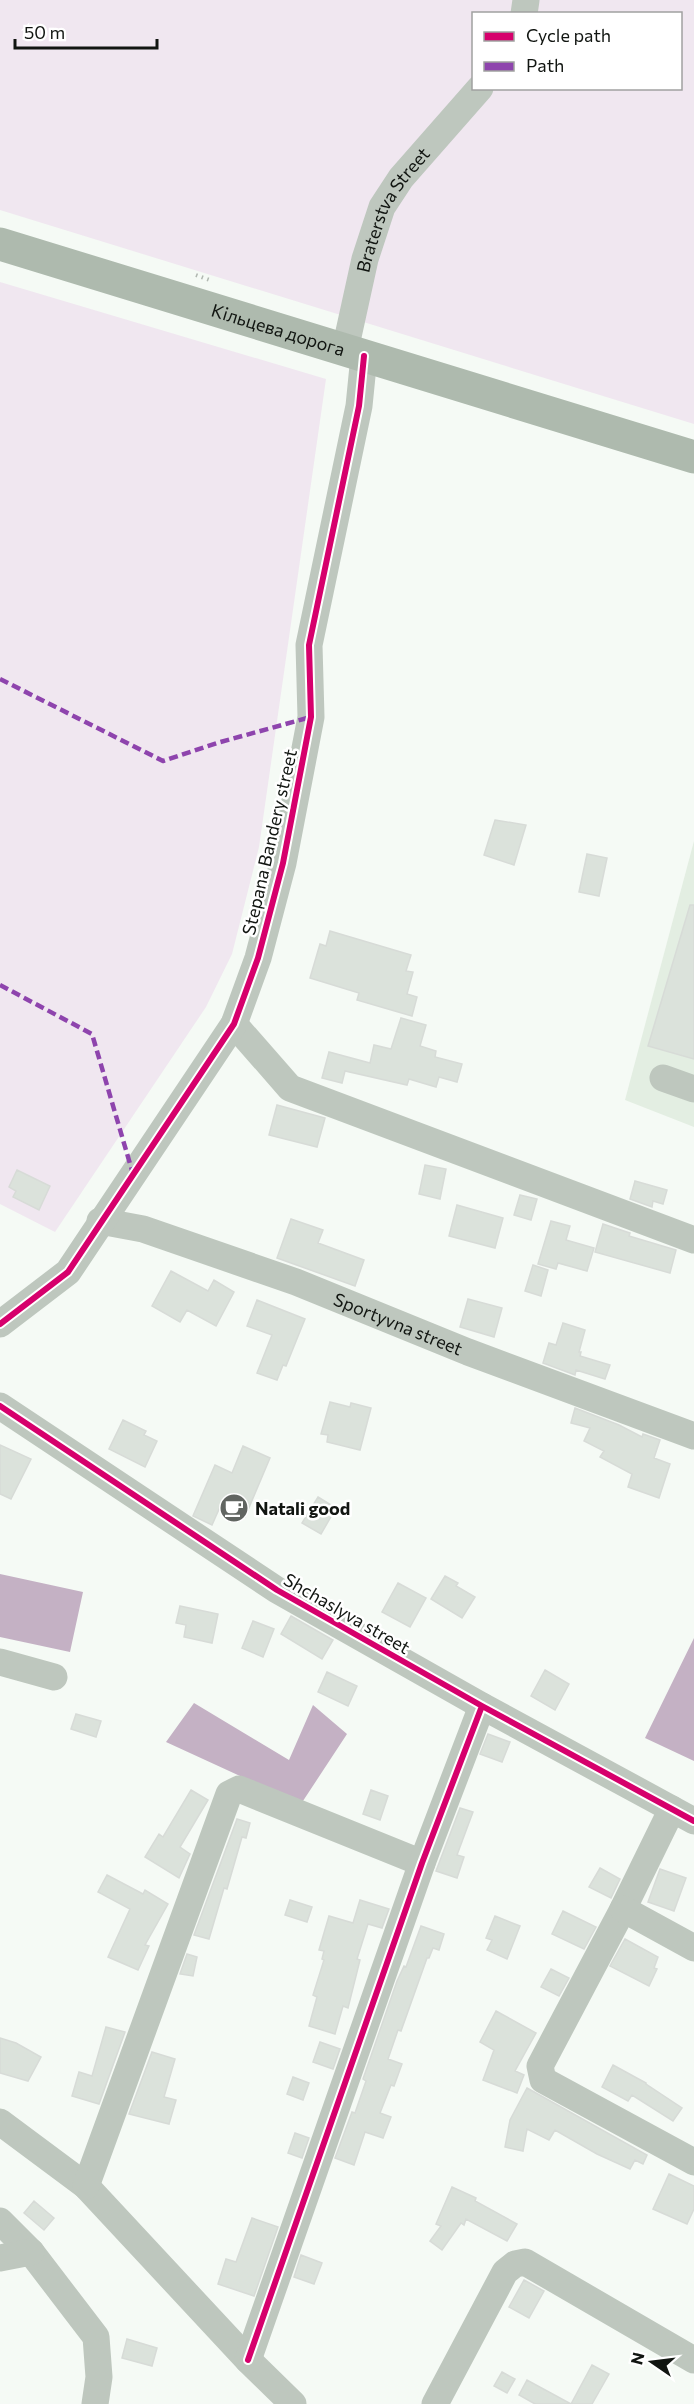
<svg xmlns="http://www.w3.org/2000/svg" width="694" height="2404" font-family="Commissioner,sans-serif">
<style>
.built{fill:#e3eee2}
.green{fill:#f0e7f0;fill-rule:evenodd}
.water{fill:#c4b1c4}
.building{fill:#dbe2db;stroke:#d7dbd7;stroke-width:1.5}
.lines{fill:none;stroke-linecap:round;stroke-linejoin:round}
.path{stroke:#b1b8b1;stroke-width:4;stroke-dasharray:1.5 4.5;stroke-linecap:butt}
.minor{stroke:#bec7be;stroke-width:27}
.highway{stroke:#aebaae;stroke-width:33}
.quiet{stroke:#8e44ad;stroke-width:4.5;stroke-dasharray:9 4.5;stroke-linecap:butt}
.cycleway-casing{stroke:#fff;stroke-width:10}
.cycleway{stroke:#d6006c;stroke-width:6}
.labels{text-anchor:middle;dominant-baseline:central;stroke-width:5;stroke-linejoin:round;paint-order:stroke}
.street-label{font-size:18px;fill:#111511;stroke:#fff}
.poi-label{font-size:18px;font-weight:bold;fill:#111511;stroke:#fff;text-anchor:start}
</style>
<rect width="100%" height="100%" fill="#f5faf5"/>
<path class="built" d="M694,841V1127L625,1100Z"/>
<path class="green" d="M0,0H694V424L0,210ZM474,14H680V88H474Z
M0,282L326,379L259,847L232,954L206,1007L55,1232L0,1204Z"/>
<path class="water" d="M0,1574L83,1592L70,1652L0,1637Z
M694,1638V1761L645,1738Z
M194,1703L289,1760L313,1705L347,1734L301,1804L166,1742Z"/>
<path class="building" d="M495,820L526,825L514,865L484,855Z
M587,854L607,858L599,896L579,892Z
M690,905H694V1059L648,1046Z
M330,931L411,955L406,971L413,972L407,994L417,997L412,1016L357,1000L359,993L310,978L320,944L326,946Z
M401,1018L426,1025L420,1046L436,1051L435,1057L462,1064L457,1082L439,1077L436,1087L409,1079L407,1085L345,1071L342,1083L322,1078L329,1052L370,1063L374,1045L391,1049Z
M277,1105L325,1118L317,1147L269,1135Z
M425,1165L446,1169L440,1199L419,1194Z
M17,1170L50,1186L39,1210L13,1197L16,1191L9,1187Z
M635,1181L667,1190L663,1204L653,1201L652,1207L630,1199Z
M520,1195L537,1199L531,1220L514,1215Z
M457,1205L503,1218L495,1248L449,1236Z
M291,1219L323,1230L318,1243L364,1260L355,1286L277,1258Z
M551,1221L570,1226L566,1240L594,1248L587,1271L558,1263L556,1269L538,1264Z
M603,1224L630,1233L629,1236L676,1250L670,1273L595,1252Z
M533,1265L548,1270L541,1296L525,1291Z
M171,1271L208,1291L214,1280L234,1292L216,1326L187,1310L180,1322L152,1306Z
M468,1299L502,1308L494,1337L460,1327Z
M257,1300L305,1319L286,1366L283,1365L277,1380L257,1373L272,1335L247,1326Z
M563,1323L585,1330L579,1352H581L580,1356L610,1365L605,1379L576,1370L575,1375L543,1363L549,1343L556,1345Z
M330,1402L350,1407L351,1403L371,1408L360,1450L327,1442L328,1435L321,1434Z
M575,1408L619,1425L642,1437L643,1434L660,1440L654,1458L670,1464L659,1498L628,1487L632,1474L600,1457L604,1451L584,1441L590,1428L571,1423Z
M123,1420L146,1431L144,1435L157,1441L145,1467L109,1449Z
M0,1445L31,1459L11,1499L0,1494Z
M243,1446L270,1458L245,1517L220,1507L212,1525L193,1516L215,1465L232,1473Z
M318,1497L336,1508L321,1534L302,1523Z
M445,1576L458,1583L456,1586L475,1597L462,1618L431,1599Z
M398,1583L426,1598L410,1627L382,1612Z
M180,1606L218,1614L212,1643L184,1637L186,1625L176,1623Z
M291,1616L333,1640L322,1659L281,1634Z
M253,1621L274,1629L263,1657L242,1648Z
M545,1670L569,1684L555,1710L531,1696Z
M327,1672L357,1686L348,1706L318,1692Z
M76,1714L101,1721L96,1737L71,1729Z
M488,1734L510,1742L502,1762L480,1754Z
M191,1790L208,1800L180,1847L190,1854L179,1878L145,1857L159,1834L163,1837Z
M371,1790L388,1796L380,1820L363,1814Z
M460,1808L473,1812L457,1855L464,1857L457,1878L436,1871Z
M237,1819L250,1823L246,1838L242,1837L227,1889L224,1888L209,1939L194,1935Z
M600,1868L620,1879L611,1898L589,1887Z
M660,1869L686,1878L674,1911L648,1902Z
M107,1875L143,1894L145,1890L168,1904L145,1945L149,1946L138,1970L108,1957L130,1909L98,1892Z
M290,1900L312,1907L307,1922L285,1915Z
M360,1900L389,1909L382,1928L368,1924L357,1959L360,1960L348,2008L343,2006L335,2034L309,2026L317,1997L313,1995L324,1960L322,1959L324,1951L319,1950L329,1916L353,1923Z
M563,1911L596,1927L584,1949L552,1934Z
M495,1916L520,1926L507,1959L487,1950L492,1940L486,1938Z
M421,1926L444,1934L439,1950L433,1948L429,1958H427L401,2031L398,2030L388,2059L402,2064L394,2086L391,2085L380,2113L391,2117L383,2138L365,2132L354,2165L335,2158L352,2112L355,2113L366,2081L363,2079L397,1981L404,1966L406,1967Z
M625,1939L658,1957L654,1968L657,1969L649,1986L610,1966Z
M187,1954L197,1957L193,1976L180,1974Z
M551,1969L569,1978L559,1996L541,1987Z
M496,2011L536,2033L515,2071L524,2075L517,2093L483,2080L494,2050L480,2042Z
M106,2027L125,2032L99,2104L72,2096L79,2072L92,2076Z
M0,2038L16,2043L41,2057L28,2081L0,2073Z
M320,2042L340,2049L333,2069L313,2062Z
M152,2052L175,2059L164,2097L176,2100L169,2124L129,2114Z
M613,2065L646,2083V2084L682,2108L673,2121L632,2095L628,2101L602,2087Z
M293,2077L309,2083L303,2100L287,2094Z
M527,2088L647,2155L643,2164L635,2160L630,2169L597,2154L555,2130L549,2140L527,2129L523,2151L505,2147L510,2120Z
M295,2133L309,2138L302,2158L288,2153Z
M669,2174L694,2186V2209L687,2224L653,2209Z
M452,2187L476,2198L475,2201L517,2224L507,2241L466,2219L464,2225L461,2223L442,2250L430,2241L441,2226L436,2224Z
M34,2201L54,2218L44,2230L24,2213Z
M252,2218L278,2227L254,2296L218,2284L226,2259L236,2262Z
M301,2255L322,2263L314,2284L294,2277Z
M524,2280L544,2291L529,2318L509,2307Z
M127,2339L157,2348L152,2366L122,2358Z
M592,2365L609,2374L592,2404H535L519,2395L527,2380L571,2404Z
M502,2372L515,2379L507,2393L494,2386Z"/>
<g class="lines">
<path class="path" d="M196,275L212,281"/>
<g class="minor">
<path d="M524,14L526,0"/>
<path id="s1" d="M345,350L365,259L382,207L401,178L480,88"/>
<path d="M234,1024L290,1088L694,1240"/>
<path d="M663,1078L694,1089"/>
<path id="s2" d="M100,1221L143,1229L296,1282L468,1352L694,1436"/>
<path d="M0,1324L68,1272L234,1024L258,958L283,863L311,717L309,645L359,406L364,356"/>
<path d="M0,1406L277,1590L482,1706L694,1821"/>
<path d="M0,1662L54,1677"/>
<path d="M672,1809L623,1909L540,2066L543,2080L694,2162"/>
<path d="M623,1909L694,1948"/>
<path d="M0,2122L86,2186L248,2360L293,2404"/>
<path d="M86,2186L229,1794L239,1789L422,1863"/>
<path d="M0,2221L31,2252L96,2337L99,2377L95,2404"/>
<path d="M0,2258L31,2252"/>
<path d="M248,2360L422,1863L482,1706"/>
<path d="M435,2404L505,2272L515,2264L525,2262L694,2360"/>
</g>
<path class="highway" id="s3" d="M0,244L694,457"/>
<path class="quiet" d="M0,679L163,761L217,743L311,717
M0,985L92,1034L133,1174"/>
<g class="cycleway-casing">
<path id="cycleway" d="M0,1324L68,1272L234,1024L258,958L283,863L311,717L309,645L359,406L364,356
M0,1406L277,1590L482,1706L694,1821
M248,2360L422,1863L482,1706"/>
</g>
<use href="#cycleway" class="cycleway"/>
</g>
<defs>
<g id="cafe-disc" transform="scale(1.5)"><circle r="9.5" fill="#616561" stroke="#fff"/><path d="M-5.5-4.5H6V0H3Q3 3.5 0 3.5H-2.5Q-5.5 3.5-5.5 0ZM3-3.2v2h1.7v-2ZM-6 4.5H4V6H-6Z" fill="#fff"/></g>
</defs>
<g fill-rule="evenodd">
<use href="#cafe-disc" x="234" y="1508"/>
</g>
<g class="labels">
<g class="street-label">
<text stroke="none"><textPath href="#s1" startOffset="150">Braterstva Street</textPath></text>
<text stroke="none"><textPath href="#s3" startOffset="291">Кільцева дорога</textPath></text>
<text transform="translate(269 842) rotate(-77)">Stepana Bandery street</text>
<text stroke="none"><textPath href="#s2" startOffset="316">Sportyvna street</textPath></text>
<text transform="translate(347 1613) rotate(30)">Shchaslyva street</text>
</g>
<g class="poi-label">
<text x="255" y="1508">Natali good</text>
</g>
</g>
<rect x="472" y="12" width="210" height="78" fill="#ffffff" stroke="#a0a1a0" stroke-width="1.5"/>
<rect x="484" y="32" width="30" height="9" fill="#d6006c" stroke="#a0a1a0" stroke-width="1.5"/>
<text x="526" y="42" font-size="18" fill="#111511">Cycle path</text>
<rect x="484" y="62" width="30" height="9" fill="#8e44ad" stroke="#a0a1a0" stroke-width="1.5"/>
<text x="526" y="72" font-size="18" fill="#111511">Path</text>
<g transform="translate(652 2362) rotate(284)" stroke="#ffffff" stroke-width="4.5" paint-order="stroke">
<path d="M0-4.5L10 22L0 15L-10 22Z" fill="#111511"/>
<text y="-9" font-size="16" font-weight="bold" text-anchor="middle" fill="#111511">N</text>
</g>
<path d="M15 39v9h142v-9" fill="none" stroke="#111511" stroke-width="3"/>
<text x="24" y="39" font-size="18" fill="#111511" stroke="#ffffff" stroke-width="4.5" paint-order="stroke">50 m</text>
</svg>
